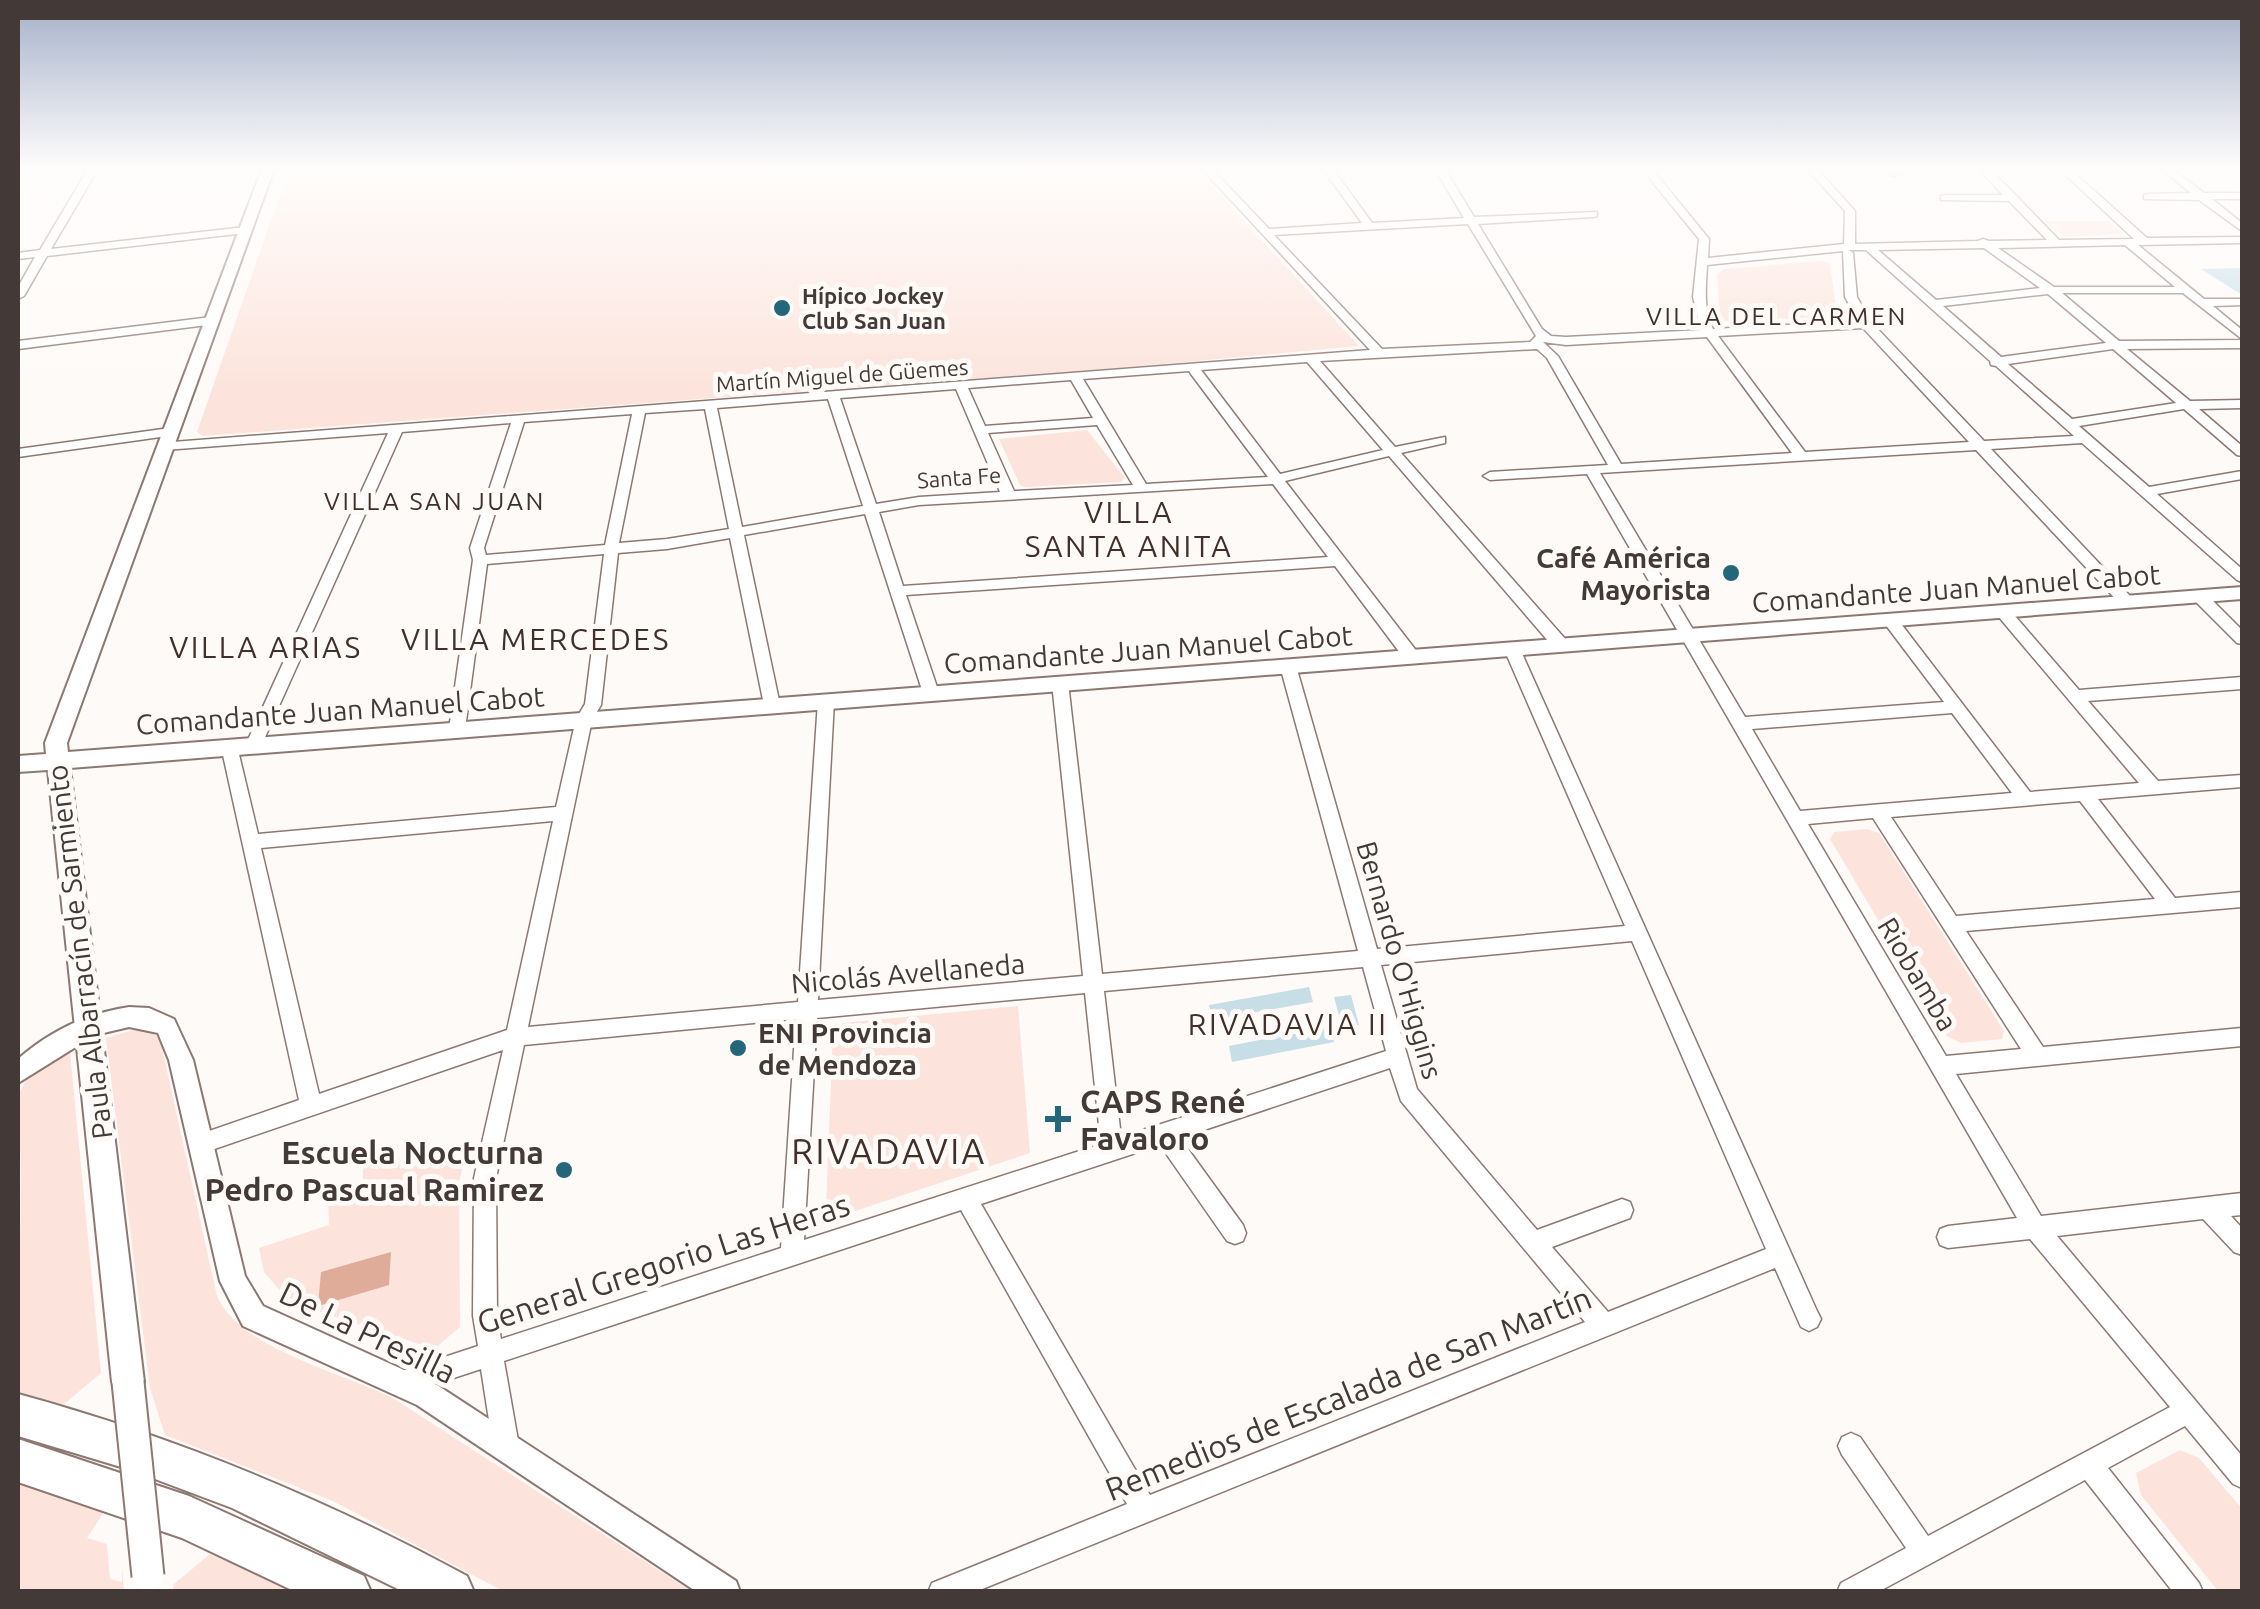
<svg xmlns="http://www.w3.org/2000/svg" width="2260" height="1609" font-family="Ubuntu,sans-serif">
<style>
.green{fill:#fce3db}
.water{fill:#e0ac9a}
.building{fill:#c7dee7}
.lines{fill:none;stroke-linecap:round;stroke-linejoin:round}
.minor-casing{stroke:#8c7871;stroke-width:3}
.tertiary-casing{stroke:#8c7871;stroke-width:4}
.secondary-casing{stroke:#8c7871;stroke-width:4}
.motorway-casing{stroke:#8c7871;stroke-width:4}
.minor{fill:#fff;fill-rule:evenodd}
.tertiary{fill:#fff;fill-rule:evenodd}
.secondary{fill:#fff;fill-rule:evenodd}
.motorway{fill:#fff;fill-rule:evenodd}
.secondary-bridge-casing{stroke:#8c7871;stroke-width:35;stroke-linecap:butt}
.secondary-bridge{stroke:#fff;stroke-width:31}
.poi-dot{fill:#25677a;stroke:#fefaf8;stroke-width:4}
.labels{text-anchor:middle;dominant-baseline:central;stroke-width:10;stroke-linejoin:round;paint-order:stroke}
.far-poi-label{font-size:22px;font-weight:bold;fill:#433a37;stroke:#fefaf8;text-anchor:start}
.far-street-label{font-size:22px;fill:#433a37;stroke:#fefaf8}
.far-neighbourhood-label{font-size:25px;letter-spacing:2.5px;fill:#412f29;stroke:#fefaf8}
.poi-label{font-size:28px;font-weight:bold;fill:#433a37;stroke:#fefaf8;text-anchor:end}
.street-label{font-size:28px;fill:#433a37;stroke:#fefaf8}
.neighbourhood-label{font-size:30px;letter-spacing:2.5px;fill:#412f29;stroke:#fefaf8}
.near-poi-label{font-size:32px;font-weight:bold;fill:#433a37;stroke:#fefaf8;text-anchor:start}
.near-street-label{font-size:32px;fill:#433a37;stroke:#fefaf8}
.near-neighbourhood-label{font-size:35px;letter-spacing:2.5px;fill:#412f29;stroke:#fefaf8}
</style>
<rect width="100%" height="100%" fill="#fefaf8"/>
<path class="green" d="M289,169H1196L1359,346L1142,366L203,436L197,432Z
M2043,221H2108L2123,234L2065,237Z
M1821,261L1830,264L1837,317L1720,321L1717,274L1725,269Z
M1087,430L1125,478L1121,482L1025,487L1020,485L999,439Z
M1867,829L1879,833L2004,1031L2002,1039L1961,1043L1947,1036L1830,839L1834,832Z
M1018,1006L1030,1153L837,1217L826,1208L833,1031L843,1023Z
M140,1028L150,1029L160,1039L217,1296C240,1350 344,1372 396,1400L691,1591H503L333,1501L165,1435L150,1388L106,1038Z
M70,1052L101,1373L63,1405L18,1393L21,1171L18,1096L31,1070Z
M398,1145L400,1169L468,1145L459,1182L460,1327L434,1349L290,1302L264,1272L259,1248L329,1225L328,1193L363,1181V1157Z
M2180,1450L2199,1458L2242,1509V1591H2218L2141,1495L2136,1473Z
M18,1483L104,1512L87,1538L107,1544L110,1579L122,1582V1567L124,1591H18Z
M210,1554L294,1591H174L173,1585Z"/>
<path class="water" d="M391,1252L389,1285L318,1306L321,1272Z"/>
<path class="building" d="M2242,268V295L2201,269Z
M1309,987L1313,1002L1212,1020L1209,1005Z
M1351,995L1359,1025L1342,1027L1334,997Z
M1331,1026L1334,1042L1232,1062L1229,1046Z"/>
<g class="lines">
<g class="minor-casing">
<path id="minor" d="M88,169H98L51,249L245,227L250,230L245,233L47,256L24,296L18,299V287L35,257L18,259V253L40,250Z
M1202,169H1212L1269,229L1362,223L1323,169H1333L1372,223L1464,218L1435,169H1445L1474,217L1597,212V216L1593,217L1478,224L1542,329L1551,336L1566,337L1701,330L1693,297L1699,239L1642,169H1652L1709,239L1708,258L1844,244L1845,211L1807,169H1817L1855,211V244L1978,241L1983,239L1989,241L2047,240L2009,201L1941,200V196L1945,195H2003L1979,169H1990L2059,240L2134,239L2059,169H2070L2147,238L2242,237V243L2138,245L2204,299H2242V305L2213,306L2242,330V339L2183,293H2062L2119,341L2242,340V348L2127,349L2190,401L2242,400V408L2199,409L2242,446V456L2237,455L2184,409L2079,426L2149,487L2242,471V479L2157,494L2242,569V582L2237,580L2082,443L1991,449L2132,598L2135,602L2132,606H2122L1976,450L1600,473L1745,717L1944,702L1882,620L1890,615L1895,616L2030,792L2139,783L1998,616L1995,612L1998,608H2008L2079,690L2242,677V689L2088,701L2158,781L2242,775V787L2098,799L2175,898L2242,892V907L1966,931L2043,1047L2242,1028V1046L1956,1074L2041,1216L2242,1193V1215L2231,1216L2242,1228V1255L2234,1252L2203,1219L2057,1236L2242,1456V1488L2233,1484L2185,1426L2108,1468L2199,1583L2203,1592H2173L2085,1480L1878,1592H1837L1841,1583L1906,1548L1842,1455L1838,1446L1842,1437L1851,1433L1860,1437L1928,1536L2170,1407L2030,1239L1948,1248L1940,1245L1937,1237L1940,1229L1948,1226L2017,1218L1587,474L1490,480L1483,476L1490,472L1608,465L1547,358L1537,349L1320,361L1395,447L1445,437V443L1401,453L1567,641L1569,645L1561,650L1555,649L1389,456L1285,481L1418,653L1420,657L1412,662L1406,661L1335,566L906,595L939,693L931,699L923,693L865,514L744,535L780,705L772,711L764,705L730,538L667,549L618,553L601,705L592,720L528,1027L798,1002L818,701L826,695L834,701L818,1000L1083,976L1052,683L1060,677L1068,683L1102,974L1358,951L1280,666L1288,660L1296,666L1377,949L1625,926L1504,649L1512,644L1520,649L1817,1311L1821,1319L1817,1327L1809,1331L1801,1327L1775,1268L975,1592H928L932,1583L1127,1504L961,1210L504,1361L519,1446L515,1455L506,1459L497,1455L493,1446L481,1369L405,1394L396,1391L393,1382L396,1373L478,1346L473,1316L474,1178L503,1050L200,1154L192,1151L189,1144L192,1137L299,1100L221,746L223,742H235L237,746L258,834L556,807L576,719L585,704L604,554L487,564L465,729L463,733H451L449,729L473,560L470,548L511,423L402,432L262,744L254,750L246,744L388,433L165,450L160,449V443L1370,350ZM1468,224L1536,336L1530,342L1382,349L1274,235ZM2125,245L2175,287H2054L1998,248ZM1984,248L2040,288L1936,300L1878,250ZM1849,250H1866L1990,361L1991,365L1996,366L2074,436L1984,441L1871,322L1857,297L1853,253ZM1843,251L1845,297L1858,321L1713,329C1703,309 1706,287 1707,265ZM2048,294L2106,343L2001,357L1943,306ZM1863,328L1969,442L1805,452L1718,336ZM1707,337L1792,453L1621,464L1558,356L1543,342L1566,345ZM2113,349L2176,403L2072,419L2008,364ZM1307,362L1308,363L1383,450L1280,474L1201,370ZM1189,371L1191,374L1268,477L1146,484L1083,379ZM1071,380L1093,418L985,426L968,388ZM956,389L1000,492L919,497L876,504L840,398ZM828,399L863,506L742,527L717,408ZM705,409L729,529L667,539L619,543L645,413ZM632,414L605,545L486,555L484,548L524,422ZM1097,425L1133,485L1014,491L988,433ZM1273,484L1328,557L903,586L879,512L919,505ZM1952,713L2012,793L1800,811L1752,729ZM2080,801L2155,899L1956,916L1891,817ZM1873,818L2021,1049L1946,1056L1808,824ZM553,821L507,1030L319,1094L261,848ZM1632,941L1766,1249L1608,1312L1552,1247L1630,1218L1633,1210L1630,1202L1622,1199L1537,1230L1417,1089L1381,965ZM1363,967L1386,1051L1121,1137L1104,991ZM1085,993L1101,1144L804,1240L817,1018ZM796,1019L781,1248L501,1339L497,1316L496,1178L524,1045ZM1390,1068L1401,1101L1585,1322L1150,1495L981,1204L1160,1145L1227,1241L1235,1244L1243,1241L1246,1233L1243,1225L1180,1138Z
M1885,169H1896L1902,174L1893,176Z
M2161,169H2172L2204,193H2242V199H2212L2242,223V231L2199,200L2144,199V195L2148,194L2191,193Z
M211,317L217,321L215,324L18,349V341Z
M170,428L177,432L175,435L18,457V449Z
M2200,592L2205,593L2242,630V644L2237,643L2195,601L2192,597Z"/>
</g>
<g class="tertiary-casing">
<path id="tertiary" d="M129,1007L149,1008L174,1019L193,1060L245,1276L263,1306L437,1385L736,1581L740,1592H697L417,1405L243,1326L220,1281L169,1060L158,1033L129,1027L95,1035L18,1083V1059C50,1031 88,1013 129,1007Z"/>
</g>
<g class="secondary-casing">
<path id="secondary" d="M262,169H274L67,743L68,752L2242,587V599L70,768L144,1382L139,1393L128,1398L117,1393L112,1382L48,770L18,772V756L46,754L45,743Z"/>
</g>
<g class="motorway-casing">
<path id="motorway" d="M18,1394C176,1437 323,1498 467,1576L474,1592H404L232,1508L131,1470L18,1436Z
M18,1439L189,1496L364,1576L371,1592H296L182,1538L18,1482Z"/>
</g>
<use href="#minor" class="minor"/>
<use href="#tertiary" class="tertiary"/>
<use href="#secondary" class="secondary"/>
<use href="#motorway" class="motorway"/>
<g class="secondary-bridge-casing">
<path id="secondary-bridge" d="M128,1382L148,1576"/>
</g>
<use href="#secondary-bridge" class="secondary-bridge"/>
</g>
<linearGradient id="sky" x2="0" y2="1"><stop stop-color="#a5b1c9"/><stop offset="0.43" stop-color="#fffdfc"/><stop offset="1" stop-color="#fffdfc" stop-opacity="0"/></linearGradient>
<rect width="2260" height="394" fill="url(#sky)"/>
<g class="poi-dot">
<circle cx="782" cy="308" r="10"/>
<circle cx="1731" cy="573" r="10"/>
<circle cx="738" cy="1048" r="10"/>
<path d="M1053 1104h10v10h10v10h-10v10h-10v-10h-10v-10h10z"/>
<circle cx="564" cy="1170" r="10"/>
</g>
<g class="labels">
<g class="far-poi-label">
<text x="802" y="295">Hípico Jockey<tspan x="802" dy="25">Club San Juan</tspan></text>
</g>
<g class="far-street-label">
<text transform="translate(842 375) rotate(-4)">Martín Miguel de Güemes</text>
<text transform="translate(959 477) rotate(-4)">Santa Fe</text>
</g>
<g class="far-neighbourhood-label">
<text x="1777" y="316">VILLA DEL CARMEN</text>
<text x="435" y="501">VILLA SAN JUAN</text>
</g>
<g class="poi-label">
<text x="1711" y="557">Café América<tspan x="1711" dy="32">Mayorista</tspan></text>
<text x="758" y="1032" text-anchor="start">ENI Provincia<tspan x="758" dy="32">de Mendoza</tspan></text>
</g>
<g class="street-label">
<text transform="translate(1956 588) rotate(-4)">Comandante Juan Manuel Cabot</text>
<text transform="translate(1148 649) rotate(-4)">Comandante Juan Manuel Cabot</text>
<text transform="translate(340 710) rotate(-4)">Comandante Juan Manuel Cabot</text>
<text transform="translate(79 952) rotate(-97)">Paula Albarracín de Sarmiento</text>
<text transform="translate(1400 960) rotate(74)">Bernardo O'Higgins</text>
<text transform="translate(908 973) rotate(-5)">Nicolás Avellaneda</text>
<text transform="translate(1918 974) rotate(59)">Riobamba</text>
</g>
<g class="neighbourhood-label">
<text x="1129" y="512">VILLA<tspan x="1129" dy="34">SANTA ANITA</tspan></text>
<text x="536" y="639">VILLA MERCEDES</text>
<text x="266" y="647">VILLA ARIAS</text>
<text x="1288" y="1024">RIVADAVIA II</text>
</g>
<g class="near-poi-label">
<text x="1080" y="1101">CAPS René<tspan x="1080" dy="37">Favaloro</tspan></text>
<text x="544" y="1152" text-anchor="end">Escuela Nocturna<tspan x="544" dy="37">Pedro Pascual Ramirez</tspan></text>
</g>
<g class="near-street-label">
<text transform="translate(663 1263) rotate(-18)">General Gregorio Las Heras</text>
<text transform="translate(368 1332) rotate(26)">De La Presilla</text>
<text transform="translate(1348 1393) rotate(-22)">Remedios de Escalada de San Martín</text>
</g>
<g class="near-neighbourhood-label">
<text x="889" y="1151">RIVADAVIA</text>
</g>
</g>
<rect width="2260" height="1609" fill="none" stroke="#433a37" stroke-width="40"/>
</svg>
